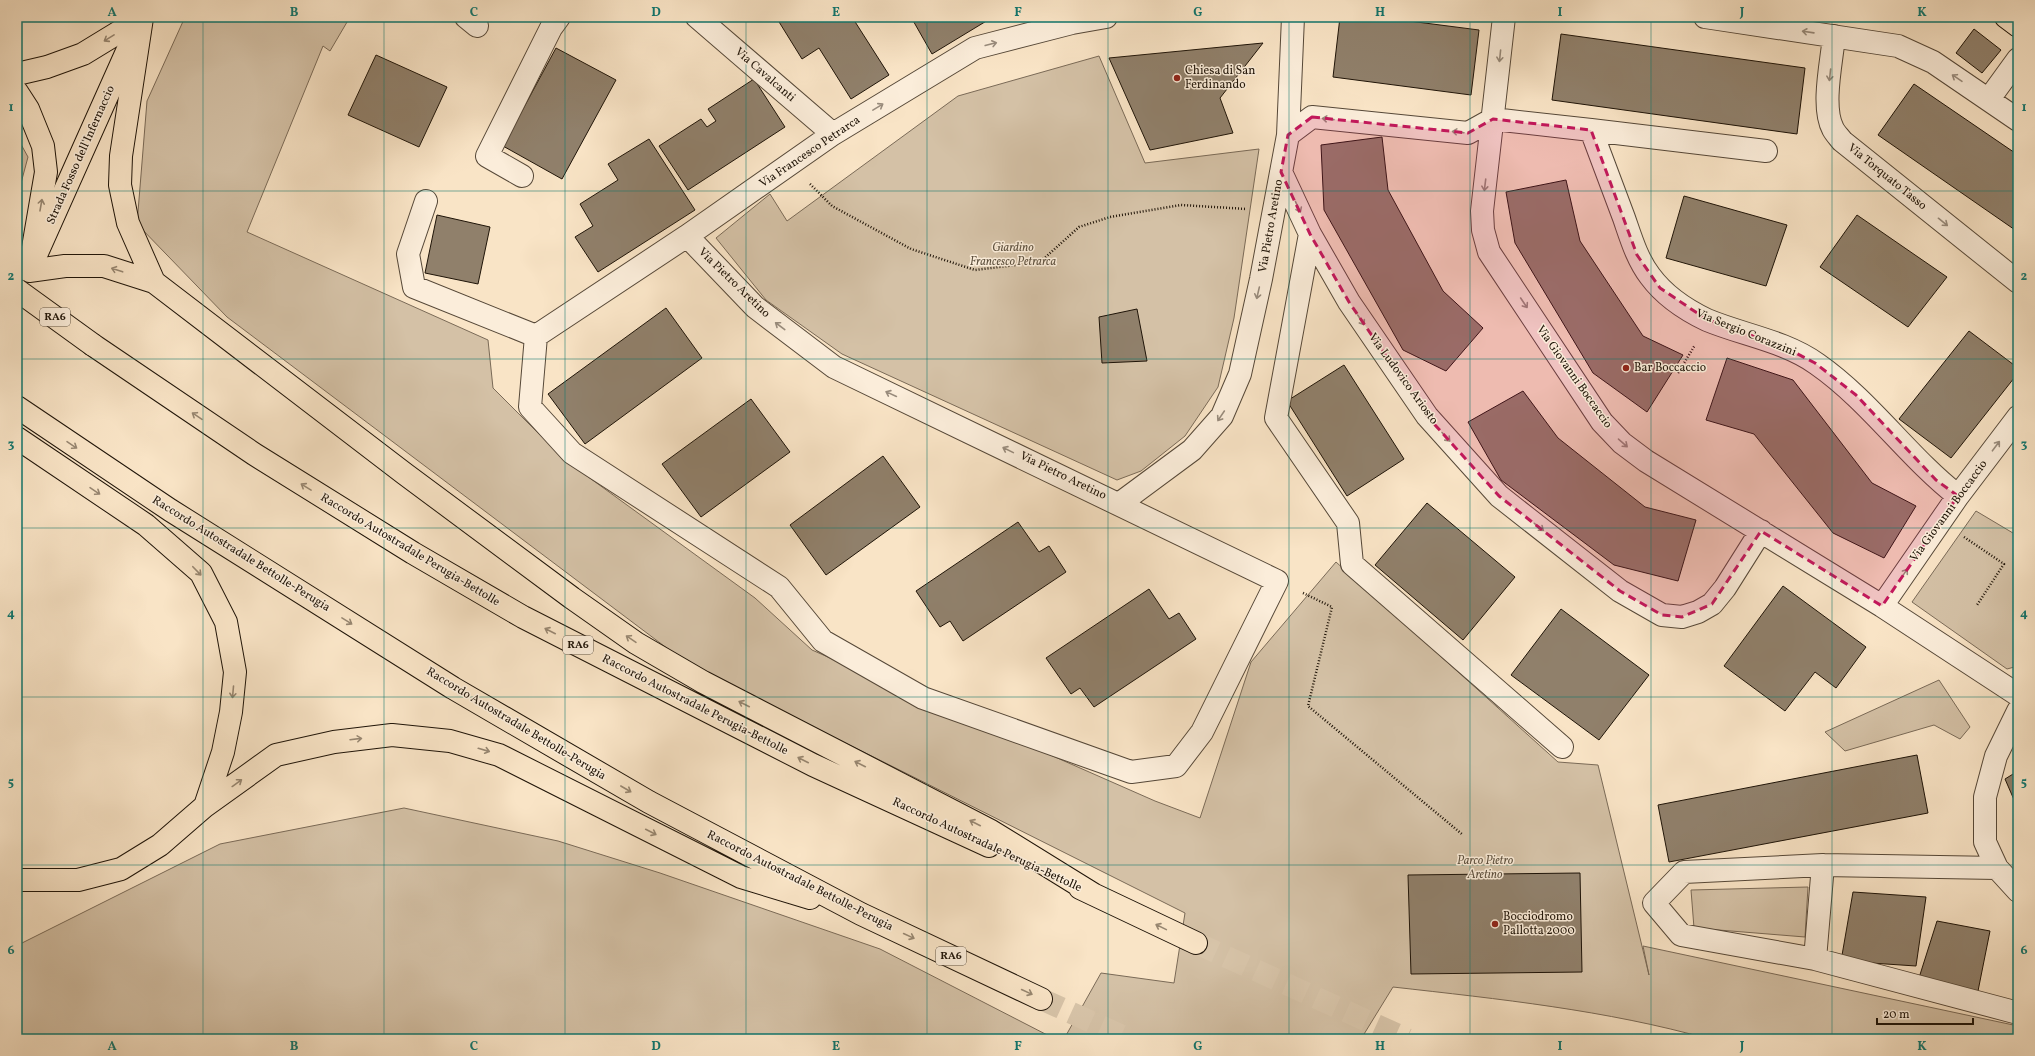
<svg xmlns="http://www.w3.org/2000/svg" width="2035" height="1056" font-family="Vollkorn,serif">
<style>
.green{fill:#d4c1a6;stroke:#7a6a57}
.building{fill:#90806b;stroke:#1f1408}
.lines{fill:none;stroke-linecap:round;stroke-linejoin:round}
.highway-tunnel{stroke:#d8c5aa;stroke-width:22;stroke-dasharray:22 11;stroke-linecap:butt}
.minor-casing{stroke:#564838;stroke-width:24}
.major-casing{stroke:#1f1408;stroke-width:24}
.highway-casing{stroke:#1f1408;stroke-width:24}
.path{stroke:#1f1408;stroke-width:2.5;stroke-dasharray:1 2;stroke-linecap:butt}
.minor{stroke:#fbedda;stroke-width:22}
.major{stroke:#f9e4c6;stroke-width:22}
.highway{stroke:#f9e4c6;stroke-width:22}
.highway-bridge-casing{stroke:#1f1408;stroke-width:24;stroke-linecap:butt}
.highway-bridge{stroke:#f9e4c6;stroke-width:22}
.oneway{stroke:#988b7c}
.oneway2{stroke:#978670}
.marked{fill:#c2185b;fill-opacity:0.2;stroke:#c2185b;stroke-width:3;stroke-dasharray:8 5;stroke-linejoin:round}
.grid{fill:none;stroke:#0f766e;stroke-width:1;stroke-opacity:0.55}
.poi-dot{fill:#8f2418;stroke:#fbedda;stroke-width:1.5}
.labels{text-anchor:middle;dominant-baseline:central;stroke-width:3;stroke-linejoin:round;paint-order:stroke}
.shield{fill:#fbedda;stroke:#615547;stroke-width:1}
.shield-label{font-size:11px;font-weight:bold;fill:#1f1408}
.poi-label{font-size:12px;fill:#1f1408;stroke:#fbedda;text-anchor:start}
.street-label{font-size:12px;fill:#1f1408;stroke:#fbedda}
.park-label{font-size:12px;font-style:italic;fill:#5e513f;stroke:#fbedda}
.neatline{fill:none;stroke:#0f766e;stroke-width:1.5}
.grid-label{font-size:13px;text-anchor:middle;font-weight:bold;fill:#0f766e}
</style>
<rect width="100%" height="100%" fill="#f9e4c6"/>
<filter id="stains"><feTurbulence type="fractalNoise" baseFrequency=".005" numOctaves="4"/><feColorMatrix values="0 0 0 0 .2 0 0 0 0 .09 0 0 0 0 .02 0 0 0 .5 -.17"/></filter>
<radialGradient id="worn" r=".72"><stop offset=".6" stop-color="#630" stop-opacity="0"/><stop offset="1" stop-color="#630" stop-opacity=".3"/></radialGradient>
<path class="green" d="M185,17H350L330,51L323,46L247,232L488,340L493,388L565,460L755,598L812,650L1155,801L1200,818L1251,662L1336,562L1558,762L1598,765L1649,975L1643,946L2018,1026V1039H1709C1606,1010 1499,999 1393,987L1361,1039H1064L1101,973L1174,983L1185,913L688,664L227,317L137,224L147,101Z
M1099,56L1145,163L1259,149L1234,318L1218,387L1185,436L1141,471L1117,480L842,354L766,300L716,238L770,194L787,221L958,96Z
M17,137L28,157L17,198Z
M1976,511L2018,536V666L2007,669L1912,602Z
M1939,680L1970,727L1960,739L1934,725L1845,751L1825,732Z
M404,808L558,841L660,873L880,949L1055,1039H17V940L22,943L220,844Z
M1808,887L1805,937L1694,928L1691,890Z"/>
<path class="building" d="M776,17H852L889,75L851,99L819,48L802,59Z
M911,17H993L932,54Z
M1340,17H1378L1479,30L1471,95L1333,77Z
M1974,29L2001,50L1982,73L1956,53Z
M1561,34L1805,68L1797,134L1552,100Z
M1263,43L1220,98L1233,133L1150,150L1109,58Z
M556,48L616,80L562,179L503,146Z
M376,55L447,87L419,147L348,115Z
M754,79L785,127L688,190L659,146L701,119L707,127L716,121L708,109Z
M1914,84L2018,155V232L1878,135Z
M1382,137L1388,190L1443,291L1483,328L1446,371L1403,350L1324,210L1321,145Z
M649,139L695,210L598,272L575,237L593,226L580,204L618,180L608,164Z
M1566,180L1580,241L1643,336L1683,355L1647,412L1593,373L1515,243L1506,192Z
M1684,196L1787,225L1766,286L1666,258Z
M437,215L490,227L478,284L425,273Z
M1857,215L1947,277L1908,327L1820,267Z
M666,308L702,358L585,444L548,394Z
M1137,309L1147,361L1102,363L1099,317Z
M1969,331L2018,368V373L1951,458L1899,419Z
M1727,358L1793,380L1872,483L1916,506L1884,558L1833,533L1754,434L1706,420Z
M1344,365L1404,459L1347,496L1287,401Z
M1523,391L1558,438L1645,507L1696,520L1678,581L1614,565L1501,480L1468,422Z
M751,399L790,452L701,517L662,464Z
M883,456L920,507L826,575L790,525Z
M1427,503L1515,577L1463,640L1375,565Z
M1018,522L1039,552L1049,546L1066,572L963,641L950,621L940,627L916,591Z
M1783,586L1866,647L1836,688L1815,672L1785,711L1724,666Z
M1149,589L1169,619L1179,613L1196,639L1094,707L1080,688L1071,694L1046,658Z
M1561,609L1649,675L1599,740L1511,675Z
M1917,755L1928,813L1669,862L1658,805Z
M2018,771V809L2005,779Z
M1580,873L1582,972L1411,974L1408,875Z
M1853,892L1926,897L1916,966L1841,961Z
M1937,921L1990,931L1978,991L1918,981Z"/>
<g class="lines">
<path class="highway-tunnel" d="M1196,943L1407,1039
M1041,999L1129,1039"/>
<g class="minor-casing">
<path id="minor" d="M466,17L477,26
M697,17L833,134
M1504,17L1482,211L1483,230L1489,252L1602,422L1622,443L1646,461L1882,606L2018,695
M1705,17L1898,46L1933,62L2018,120
M1834,36C1832,60 1821,107 1833,129C1835,133 1839,137 1842,141L2018,282
M1989,99L2018,59
M1591,130L1766,151
M1288,135L1293,17
M1281,172L1310,234L1349,302L1427,416L1499,496L1620,591L1662,615L1682,617L1698,612L1712,604L1725,588L1761,531
M522,176L487,156L551,28L559,17
M426,201L408,254L414,287L536,336
M1310,234L1276,418L1348,523L1352,564L1562,747
M536,336L530,407L572,453L779,587L823,641L923,698L1131,772L1176,766L1202,732L1277,581L834,367L755,307L687,236
M536,336L687,236L833,134L975,48L1072,23L1106,17
M1119,504L1192,450L1222,416L1240,374L1261,279L1288,135L1312,117L1468,133L1493,119L1591,130C1602,160 1613,189 1624,218C1631,238 1637,259 1650,276C1664,295 1686,310 1707,320C1743,335 1785,341 1817,364C1870,401 1907,456 1958,496
M1882,606L1958,496L2018,417
M1823,865L1815,959L1681,935L1654,903L1684,872L1823,865L1997,868L1985,842V797L1996,756L2018,711
M1997,868L2018,891
M1815,959L2018,1013"/>
</g>
<g class="major-casing">
<path id="major" d="M2006,17L2018,26
M36,255L137,29"/>
</g>
<g class="highway-casing">
<path id="highway" d="M142,18L121,156L120,185L128,223L154,282L405,474L572,598L636,643L703,682L991,831L1093,894
M17,74L47,67L83,54L142,18
M17,92L28,109L43,146L46,172L29,271L65,266H104L154,282
M93,345L254,454L413,553L523,617L813,765L989,846
M17,407L170,510L453,688L649,802L861,914L1041,999
M17,438L146,525L201,573L226,622L235,672L231,712L223,752L205,806
M17,880H78L121,869L160,845L205,806L276,755L334,742L392,735L450,741L499,755L741,877L810,898
M1080,888L1196,943"/>
</g>
<path class="path" d="M810,184L832,206L911,249L975,270L1040,262L1079,227L1110,217L1181,205L1247,209
M1678,373L1695,345
M1964,537L2004,564L1977,605
M1303,593L1332,607L1308,706L1463,835"/>
<use href="#minor" class="minor"/>
<use href="#major" class="major"/>
<use href="#highway" class="highway"/>
<g class="highway-bridge-casing">
<path id="highway-bridge" d="M17,290L93,345"/>
</g>
<use href="#highway-bridge" class="highway-bridge"/>
</g>
<defs><path id="oneway-shaft" d="M-6 0H5M1.5-3L5.5 0L1.5 3" fill="none" stroke-width="1.6" stroke-linecap="round" stroke-linejoin="round"/></defs>
<g class="oneway">
<use href="#oneway-shaft" transform="translate(1808 32) rotate(-172)"/>
<use href="#oneway-shaft" transform="translate(991 44) rotate(-14)"/>
<use href="#oneway-shaft" transform="translate(1500 56) rotate(96)"/>
<use href="#oneway-shaft" transform="translate(1830 75) rotate(96)"/>
<use href="#oneway-shaft" transform="translate(1957 78) rotate(-146)"/>
<use href="#oneway-shaft" transform="translate(878 107) rotate(-31)"/>
<use href="#oneway-shaft" transform="translate(1328 119) rotate(-174)"/>
<use href="#oneway-shaft" transform="translate(1458 132) rotate(-173)"/>
<use href="#oneway-shaft" transform="translate(1485 185) rotate(97)"/>
<use href="#oneway-shaft" transform="translate(1298 207) rotate(65)"/>
<use href="#oneway-shaft" transform="translate(1943 222) rotate(39)"/>
<use href="#oneway-shaft" transform="translate(1258 293) rotate(103)"/>
<use href="#oneway-shaft" transform="translate(1524 303) rotate(56)"/>
<use href="#oneway-shaft" transform="translate(1361 320) rotate(56)"/>
<use href="#oneway-shaft" transform="translate(780 326) rotate(-143)"/>
<use href="#oneway-shaft" transform="translate(891 394) rotate(-155)"/>
<use href="#oneway-shaft" transform="translate(1221 416) rotate(124)"/>
<use href="#oneway-shaft" transform="translate(1446 437) rotate(48)"/>
<use href="#oneway-shaft" transform="translate(1623 443) rotate(41)"/>
<use href="#oneway-shaft" transform="translate(1996 446) rotate(-53)"/>
<use href="#oneway-shaft" transform="translate(1008 450) rotate(-154)"/>
<use href="#oneway-shaft" transform="translate(1539 527) rotate(38)"/>
<use href="#oneway-shaft" transform="translate(1904 574) rotate(-55)"/>
</g>
<g class="oneway2">
<use href="#oneway-shaft" transform="translate(109 38) rotate(148)"/>
<use href="#oneway-shaft" transform="translate(41 205) rotate(-80)"/>
<use href="#oneway-shaft" transform="translate(117 270) rotate(-162)"/>
<use href="#oneway-shaft" transform="translate(197 416) rotate(-146)"/>
<use href="#oneway-shaft" transform="translate(72 445) rotate(34)"/>
<use href="#oneway-shaft" transform="translate(306 487) rotate(-148)"/>
<use href="#oneway-shaft" transform="translate(95 491) rotate(34)"/>
<use href="#oneway-shaft" transform="translate(197 571) rotate(46)"/>
<use href="#oneway-shaft" transform="translate(347 621) rotate(32)"/>
<use href="#oneway-shaft" transform="translate(550 631) rotate(-153)"/>
<use href="#oneway-shaft" transform="translate(631 639) rotate(-146)"/>
<use href="#oneway-shaft" transform="translate(233 692) rotate(95)"/>
<use href="#oneway-shaft" transform="translate(744 704) rotate(-153)"/>
<use href="#oneway-shaft" transform="translate(356 739) rotate(-7)"/>
<use href="#oneway-shaft" transform="translate(484 750) rotate(16)"/>
<use href="#oneway-shaft" transform="translate(803 760) rotate(-153)"/>
<use href="#oneway-shaft" transform="translate(860 764) rotate(-153)"/>
<use href="#oneway-shaft" transform="translate(237 783) rotate(-36)"/>
<use href="#oneway-shaft" transform="translate(626 789) rotate(30)"/>
<use href="#oneway-shaft" transform="translate(975 823) rotate(-153)"/>
<use href="#oneway-shaft" transform="translate(651 832) rotate(27)"/>
<use href="#oneway-shaft" transform="translate(1161 927) rotate(-154)"/>
<use href="#oneway-shaft" transform="translate(909 936) rotate(25)"/>
<use href="#oneway-shaft" transform="translate(1027 992) rotate(25)"/>
</g>
<path class="marked" d="M1312,117L1468,133L1493,119L1591,130L1637,255L1660,288L1706,319L1786,348L1815,363L1856,395L1936,480L1958,496L1882,606L1761,531L1712,604L1682,617L1662,615L1620,591L1499,496L1427,416L1349,302L1310,234L1281,172L1288,135Z"/>
<path class="grid" d="M203,17V1039M384,17V1039M565,17V1039M746,17V1039M927,17V1039M1108,17V1039M1289,17V1039M1470,17V1039M1651,17V1039M1832,17V1039M17,191H2018M17,359H2018M17,528H2018M17,697H2018M17,865H2018"/>
<g class="poi-dot">
<circle cx="1177" cy="78" r="4"/>
<circle cx="1626" cy="368" r="4"/>
<circle cx="1495" cy="924" r="4"/>
</g>
<g class="labels">
<g class="shield">
<rect x="40" y="308" width="30" height="18" rx="3"/>
<rect x="563" y="636" width="30" height="18" rx="3"/>
<rect x="936" y="947" width="30" height="18" rx="3"/>
</g>
<g class="shield-label">
<text x="55" y="317">RA6</text>
<text x="578" y="645">RA6</text>
<text x="951" y="956">RA6</text>
</g>
<g class="poi-label">
<text x="1185" y="71">Chiesa di San<tspan x="1185" dy="14">Ferdinando</tspan></text>
<text x="1634" y="368">Bar Boccaccio</text>
<text x="1503" y="917">Bocciodromo<tspan x="1503" dy="14">Pallotta 2000</tspan></text>
</g>
<g class="street-label">
<text transform="translate(765 75) rotate(41)">Via Cavalcanti</text>
<text transform="translate(810 152) rotate(-34)">Via Francesco Petrarca</text>
<text transform="translate(81 155) rotate(-66)">Strada Fosso dell'Infernaccio</text>
<text transform="translate(1887 177) rotate(39)">Via Torquato Tasso</text>
<text transform="translate(1271 226) rotate(-80)">Via Pietro Aretino</text>
<text transform="translate(734 283) rotate(44)">Via Pietro Aretino</text>
<text transform="translate(1746 333) rotate(22)">Via Sergio Corazzini</text>
<text transform="translate(1574 377) rotate(55)">Via Giovanni Boccaccio</text>
<text transform="translate(1403 379) rotate(54)">Via Ludovico Ariosto</text>
<text transform="translate(1063 476) rotate(26)">Via Pietro Aretino</text>
<text transform="translate(1949 511) rotate(-54)">Via Giovanni Boccaccio</text>
<text transform="translate(410 550) rotate(31)">Raccordo Autostradale Perugia-Bettolle</text>
<text transform="translate(241 554) rotate(32)">Raccordo Autostradale Bettolle-Perugia</text>
<text transform="translate(695 705) rotate(27)">Raccordo Autostradale Perugia-Bettolle</text>
<text transform="translate(516 724) rotate(31)">Raccordo Autostradale Bettolle-Perugia</text>
<text transform="translate(987 845) rotate(25)">Raccordo Autostradale Perugia-Bettolle</text>
<text transform="translate(800 881) rotate(27)">Raccordo Autostradale Bettolle-Perugia</text>
</g>
<g class="park-label">
<text x="1013" y="248">Giardino<tspan x="1013" dy="14">Francesco Petrarca</tspan></text>
<text x="1485" y="861">Parco Pietro<tspan x="1485" dy="14">Aretino</tspan></text>
</g>
</g>
<rect width="2035" height="1056" fill="none" stroke="#f9e4c6" stroke-width="44"/>
<path d="M1877 1018v6h96v-6" fill="none" stroke="#1f1408" stroke-width="2"/>
<text x="1883" y="1018" font-size="12" fill="#1f1408" stroke="#fbedda" stroke-width="3" paint-order="stroke">20 m</text>
<rect x="22" y="22" width="1991" height="1012" class="neatline"/>
<g class="grid-label">
<text x="112" y="16">A</text>
<text x="294" y="16">B</text>
<text x="474" y="16">C</text>
<text x="656" y="16">D</text>
<text x="836" y="16">E</text>
<text x="1018" y="16">F</text>
<text x="1198" y="16">G</text>
<text x="1380" y="16">H</text>
<text x="1560" y="16">I</text>
<text x="1742" y="16">J</text>
<text x="1922" y="16">K</text>
<text x="11" y="111">1</text>
<text x="2024" y="111">1</text>
<text x="11" y="280">2</text>
<text x="2024" y="280">2</text>
<text x="11" y="448">3</text>
<text x="2024" y="448">3</text>
<text x="11" y="617">4</text>
<text x="2024" y="617">4</text>
<text x="11" y="786">5</text>
<text x="2024" y="786">5</text>
<text x="11" y="954">6</text>
<text x="2024" y="954">6</text>
<text x="112" y="1050">A</text>
<text x="294" y="1050">B</text>
<text x="474" y="1050">C</text>
<text x="656" y="1050">D</text>
<text x="836" y="1050">E</text>
<text x="1018" y="1050">F</text>
<text x="1198" y="1050">G</text>
<text x="1380" y="1050">H</text>
<text x="1560" y="1050">I</text>
<text x="1742" y="1050">J</text>
<text x="1922" y="1050">K</text>
</g>
<rect width="100%" height="100%" filter="url(#stains)"/>
<rect width="100%" height="100%" fill="url(#worn)"/>
</svg>
